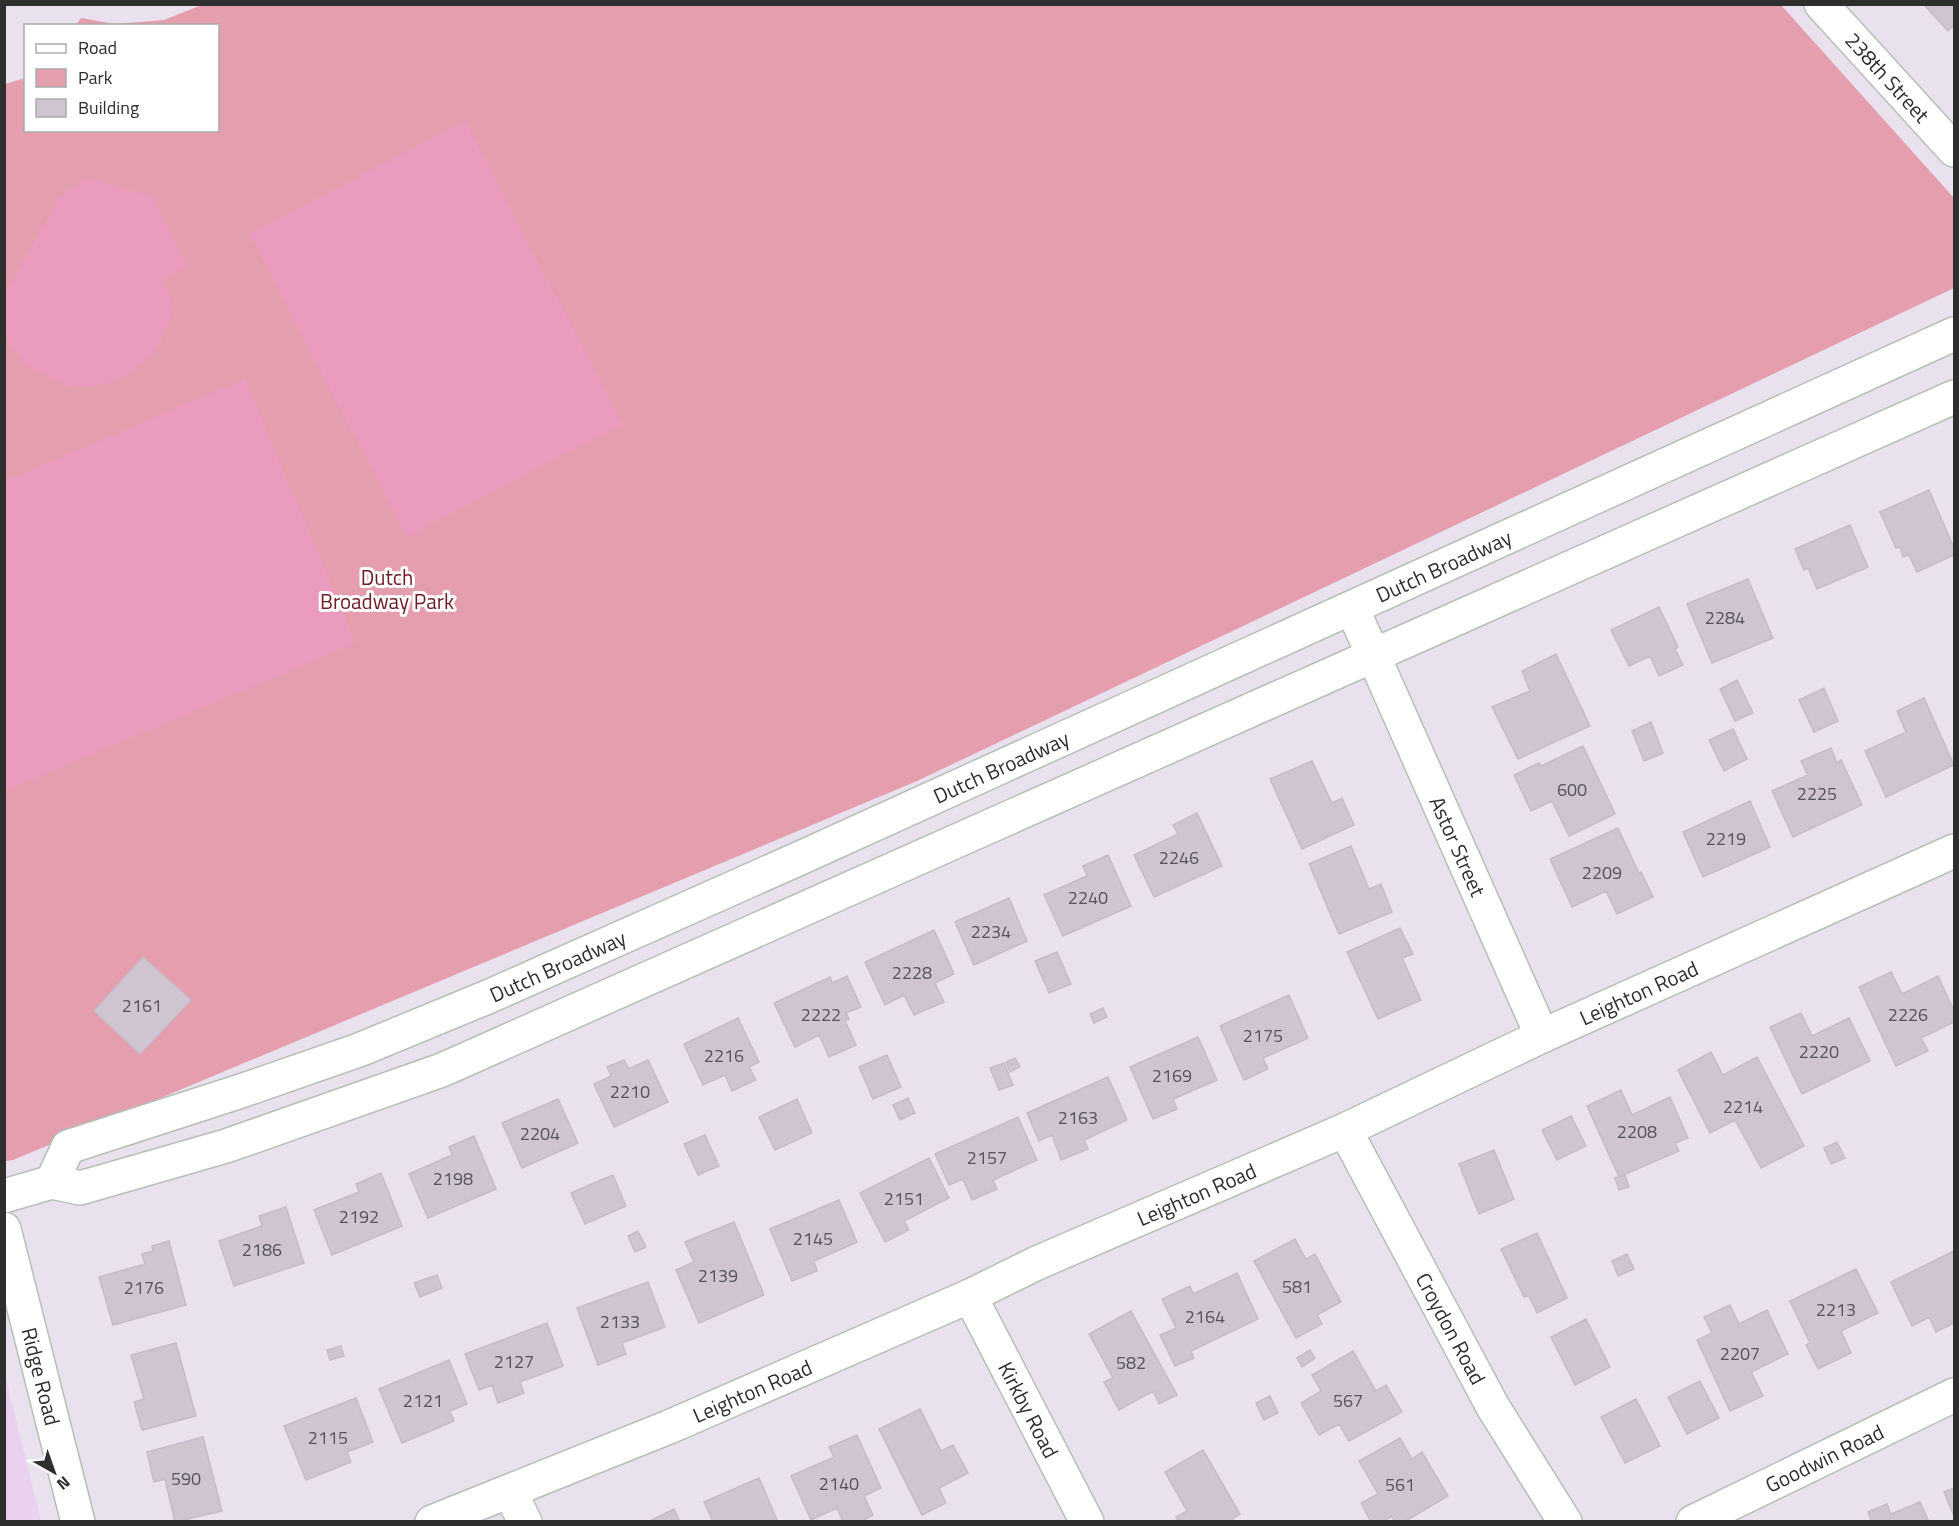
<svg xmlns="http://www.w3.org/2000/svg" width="1959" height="1526" font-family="'Titillium Web',sans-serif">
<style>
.education{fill:#e9d1ef}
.green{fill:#e49ead}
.pitch{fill:#eb9bbe}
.building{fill:#cec5d1;stroke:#c7baca;stroke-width:1.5}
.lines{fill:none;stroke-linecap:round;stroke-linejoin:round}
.minor-casing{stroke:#b5c0b4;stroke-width:36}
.secondary-casing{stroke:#b5c0b4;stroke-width:36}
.minor{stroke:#fff;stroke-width:33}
.secondary{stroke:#fff;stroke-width:33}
.labels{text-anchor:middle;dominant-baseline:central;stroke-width:6;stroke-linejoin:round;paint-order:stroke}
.number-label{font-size:18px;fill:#565457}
.street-label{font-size:21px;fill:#2e2e2e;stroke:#fff}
.park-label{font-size:21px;fill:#6c1c22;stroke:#fff}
</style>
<rect width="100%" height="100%" fill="#eae1ee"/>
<path class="education" d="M4,1375H5L41,1521H5Z"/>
<path class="green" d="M204,4L1781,5L1954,198V288L917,781L13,1160L5,1161V84L25,78L26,130H218V26L76,25L81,18L115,24L164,20Z"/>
<path class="pitch" d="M465,121L623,424L407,537L249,234Z
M89,178L154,197L187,267L163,280L172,300L171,318L160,344L138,369L117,380L95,386H69L26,366L8,341L5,333V294L60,196Z
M245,379L356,643L5,791V481Z"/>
<path class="building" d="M1926,4H1954V25L1948,31L1925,6Z
M1929,490L1954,548V555L1917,572L1909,555L1903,557L1900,547L1896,548L1880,512Z
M1850,525L1868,567L1817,589L1808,568L1804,570L1795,549Z
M1748,579L1773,638L1712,663L1687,604Z
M1659,607L1678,647L1675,649L1683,665L1659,676L1650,656L1629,666L1611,630Z
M1556,654L1590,726L1518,759L1492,707L1530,691L1522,671Z
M1737,680L1753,713L1735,721L1720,689Z
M1824,688L1838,721L1814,732L1799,700Z
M1924,698L1954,765L1886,797L1865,751L1906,732L1897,711Z
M1651,722L1663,753L1644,761L1632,731Z
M1733,729L1747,759L1724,771L1709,740Z
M1583,746L1615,814L1569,836L1552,801L1531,811L1514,775L1539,763L1541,766Z
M1831,748L1837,763L1841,760L1862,805L1793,837L1772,791L1808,775L1801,761Z
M1312,761L1332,803L1342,798L1354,825L1302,849L1270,779Z
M1750,801L1770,847L1703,877L1683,832Z
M1197,813L1222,866L1154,897L1134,855L1178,834L1173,825Z
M1618,828L1639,873L1641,872L1653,897L1617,914L1606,891L1572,907L1550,859Z
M1351,846L1369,889L1381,884L1392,912L1339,934L1309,864Z
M1108,855L1131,906L1063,936L1044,895L1087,876L1083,866Z
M1009,898L1027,941L974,965L955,922Z
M1400,928L1413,954L1402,958L1421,1000L1378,1019L1347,952Z
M934,930L954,974L935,983L944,1002L914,1015L904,995L885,1005L865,962Z
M1057,952L1071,984L1049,993L1035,961Z
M143,957L191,1000L140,1054L94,1011Z
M1891,972L1902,994L1938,976L1954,1011V1022L1921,1038L1928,1051L1896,1066L1859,987Z
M847,976L861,1007L846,1013L849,1019L845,1021L856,1045L829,1057L819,1035L795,1047L774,1003L830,977L832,983Z
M1289,995L1308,1038L1263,1058L1268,1069L1244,1080L1220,1026Z
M1103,1008L1107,1017L1094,1023L1090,1014Z
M1801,1013L1812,1036L1849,1018L1870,1061L1802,1094L1770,1027Z
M738,1018L759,1062L749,1067L756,1080L732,1091L725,1075L703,1085L684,1044Z
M1198,1037L1217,1080L1173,1099L1177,1109L1153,1119L1130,1067Z
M1711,1052L1723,1075L1757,1057L1804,1146L1761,1168L1735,1120L1710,1133L1678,1070Z
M887,1055L901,1087L873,1099L859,1067Z
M1015,1058L1020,1067L1010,1072L1006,1062Z
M624,1060L629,1069L648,1060L668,1102L614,1127L594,1084L611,1076L607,1067Z
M1004,1063L1013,1085L999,1090L990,1068Z
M1108,1077L1127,1120L1084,1140L1088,1149L1061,1160L1052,1135L1039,1141L1027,1113Z
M1621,1090L1632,1115L1670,1097L1688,1138L1675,1143L1679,1151L1619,1177L1587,1106Z
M908,1098L915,1113L900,1120L893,1105Z
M558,1099L578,1143L522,1168L502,1123Z
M797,1099L812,1133L775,1150L759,1117Z
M1571,1116L1586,1146L1557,1160L1542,1130Z
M1018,1117L1037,1160L993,1180L997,1189L972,1200L963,1179L949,1185L935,1154Z
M705,1135L719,1166L698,1175L684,1144Z
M474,1136L496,1189L428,1218L409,1174L452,1155L449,1147Z
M1837,1142L1845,1158L1831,1164L1824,1148Z
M1494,1150L1514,1199L1479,1214L1459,1164Z
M929,1158L949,1198L904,1221L909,1230L885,1242L860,1193Z
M381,1173L402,1226L332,1255L314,1210L359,1192L356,1184Z
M613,1175L626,1206L585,1224L571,1193Z
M1625,1175L1629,1187L1619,1190L1615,1178Z
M839,1200L857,1242L814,1261L817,1271L792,1281L770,1229Z
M286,1207L304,1263L234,1286L219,1241L262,1226L259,1216Z
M734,1222L764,1295L699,1323L676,1270L694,1262L685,1242Z
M638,1231L646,1247L635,1252L628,1236Z
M1537,1233L1567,1298L1537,1313L1529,1296L1524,1297L1501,1249Z
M1295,1239L1306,1259L1315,1254L1341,1302L1317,1315L1322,1324L1296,1338L1254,1261Z
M169,1241L186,1305L113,1325L99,1277L145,1264L142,1254L153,1251L152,1246Z
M1954,1251V1323L1936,1332L1929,1317L1912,1326L1891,1282Z
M1627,1254L1634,1269L1618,1276L1612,1261Z
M1856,1269L1878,1313L1841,1331L1851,1353L1818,1369L1806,1345L1810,1343L1790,1301Z
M1237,1273L1258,1319L1191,1351L1194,1358L1175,1366L1160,1335L1176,1328L1162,1299L1190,1286L1193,1294Z
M437,1275L442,1288L420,1297L414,1283Z
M648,1282L665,1327L622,1343L626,1354L598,1365L577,1308Z
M1730,1305L1739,1324L1767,1310L1788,1354L1751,1372L1763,1396L1730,1411L1697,1340L1712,1333L1704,1317Z
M1131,1311L1177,1395L1159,1404L1153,1391L1119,1410L1104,1382L1113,1378L1089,1334Z
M1586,1319L1610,1367L1575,1385L1551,1337Z
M547,1323L563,1366L520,1382L524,1393L498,1403L492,1385L479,1390L465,1354Z
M176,1343L196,1416L142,1430L134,1402L144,1399L131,1355Z
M341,1346L344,1356L330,1360L327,1350Z
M1310,1350L1315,1358L1302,1367L1297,1358Z
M1353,1351L1376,1391L1386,1385L1402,1412L1349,1441L1339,1424L1319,1435L1301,1403L1321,1391L1312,1375Z
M449,1360L467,1404L450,1411L454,1421L402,1443L379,1389Z
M1700,1381L1719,1418L1687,1434L1668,1397Z
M1270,1396L1278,1413L1264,1420L1256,1403Z
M356,1398L373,1442L347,1452L351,1462L306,1480L284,1426Z
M1636,1399L1660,1446L1625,1463L1601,1417Z
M920,1409L941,1451L953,1445L968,1473L939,1488L946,1503L922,1515L879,1429Z
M857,1435L881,1488L864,1496L873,1515L860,1522H843L837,1508L811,1520L791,1476L834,1457L829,1447Z
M203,1437L222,1511L175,1522L165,1479L154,1482L147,1452Z
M1400,1438L1412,1459L1422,1452L1448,1496L1404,1522H1395L1392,1516L1382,1522H1371L1361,1503L1378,1494L1359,1461Z
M1203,1450L1240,1514L1228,1522H1179L1176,1517L1187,1511L1165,1472Z
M759,1478L778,1522H713L704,1502Z
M1954,1488V1516L1944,1492Z
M1920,1502L1929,1522H1872L1868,1512L1887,1504L1891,1514Z
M674,1509L680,1522H648Z"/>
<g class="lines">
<g class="minor-casing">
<g id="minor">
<path id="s1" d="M1821,4L1954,150"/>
<path id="s2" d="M1374,657L1542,1036"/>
<path id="s3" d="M1345,1130L1493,1407L1565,1522"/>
<path id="s4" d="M4,1229L78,1522"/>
<path id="s5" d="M970,1296L1087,1522"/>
<path d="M510,1492L525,1522"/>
<path id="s6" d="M432,1522L669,1427L970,1296L1037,1263L1345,1130L1542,1036L1954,851"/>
<path id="s7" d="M1693,1522L1954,1395"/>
</g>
</g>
<g class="secondary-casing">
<g id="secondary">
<path d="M1352,608L1374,657"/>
<path id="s8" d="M52,1182L68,1147L241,1091L359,1050L490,996L798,859L1954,334"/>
<path d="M4,1196L52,1182L80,1188L226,1146L442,1070L1954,397"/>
</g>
</g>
<use href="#minor" class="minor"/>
<use href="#secondary" class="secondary"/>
</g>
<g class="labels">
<g class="number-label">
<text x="1725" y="617">2284</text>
<text x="1572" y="789">600</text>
<text x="1817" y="793">2225</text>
<text x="1726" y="838">2219</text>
<text x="1179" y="857">2246</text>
<text x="1602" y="872">2209</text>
<text x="1088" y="897">2240</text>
<text x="991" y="931">2234</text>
<text x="912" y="972">2228</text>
<text x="142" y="1005">2161</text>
<text x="821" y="1014">2222</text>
<text x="1908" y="1014">2226</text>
<text x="1263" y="1035">2175</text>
<text x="1819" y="1051">2220</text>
<text x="724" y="1055">2216</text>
<text x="1172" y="1075">2169</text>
<text x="630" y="1091">2210</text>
<text x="1743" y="1106">2214</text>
<text x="1078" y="1117">2163</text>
<text x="1637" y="1131">2208</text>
<text x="540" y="1133">2204</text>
<text x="987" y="1157">2157</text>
<text x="453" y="1178">2198</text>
<text x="904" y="1198">2151</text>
<text x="359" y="1216">2192</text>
<text x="813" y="1238">2145</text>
<text x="262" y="1249">2186</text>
<text x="718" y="1275">2139</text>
<text x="1297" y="1286">581</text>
<text x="144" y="1287">2176</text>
<text x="1836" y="1309">2213</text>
<text x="1205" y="1316">2164</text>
<text x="620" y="1321">2133</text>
<text x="1740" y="1353">2207</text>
<text x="514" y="1361">2127</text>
<text x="1131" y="1362">582</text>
<text x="423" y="1400">2121</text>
<text x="1348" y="1400">567</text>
<text x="328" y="1437">2115</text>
<text x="186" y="1478">590</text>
<text x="839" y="1483">2140</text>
<text x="1400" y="1484">561</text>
</g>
<g class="street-label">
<text stroke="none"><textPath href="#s1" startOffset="99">238th Street</textPath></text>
<text stroke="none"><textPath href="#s8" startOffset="1533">Dutch Broadway</textPath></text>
<text stroke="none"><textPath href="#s8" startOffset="1047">Dutch Broadway</textPath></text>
<text stroke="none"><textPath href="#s2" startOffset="207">Astor Street</textPath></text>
<text stroke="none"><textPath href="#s8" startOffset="561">Dutch Broadway</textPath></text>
<text stroke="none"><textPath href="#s6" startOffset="1318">Leighton Road</textPath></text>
<text stroke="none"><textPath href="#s6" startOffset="832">Leighton Road</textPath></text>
<text stroke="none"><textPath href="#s3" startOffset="225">Croydon Road</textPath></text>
<text stroke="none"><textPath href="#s4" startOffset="152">Ridge Road</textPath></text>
<text stroke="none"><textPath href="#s6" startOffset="346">Leighton Road</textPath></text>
<text stroke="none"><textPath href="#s5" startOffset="128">Kirkby Road</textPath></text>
<text stroke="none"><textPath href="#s7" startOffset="146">Goodwin Road</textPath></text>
</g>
<g class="park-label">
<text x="387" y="577">Dutch<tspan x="387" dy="24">Broadway Park</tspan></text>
</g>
</g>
<rect width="1959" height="1526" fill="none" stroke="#2e2e2e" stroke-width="12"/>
<rect x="24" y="24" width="195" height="108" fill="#ffffff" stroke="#ababab" stroke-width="1.5"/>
<rect x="36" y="44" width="30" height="9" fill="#ffffff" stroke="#ababab" stroke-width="1.5"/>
<text x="78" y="54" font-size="18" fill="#2e2e2e">Road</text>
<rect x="36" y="69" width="30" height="18" fill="#e49ead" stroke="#ababab" stroke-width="1.5"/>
<text x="78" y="84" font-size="18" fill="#2e2e2e">Park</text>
<rect x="36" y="99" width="30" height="18" fill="#cec5d1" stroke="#ababab" stroke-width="1.5"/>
<text x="78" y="114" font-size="18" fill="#2e2e2e">Building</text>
<g transform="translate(54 1472) rotate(140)" stroke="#ffffff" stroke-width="4.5" paint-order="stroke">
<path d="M0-4.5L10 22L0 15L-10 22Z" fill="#2e2e2e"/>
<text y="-9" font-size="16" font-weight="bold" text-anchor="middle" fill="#2e2e2e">N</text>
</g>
</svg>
